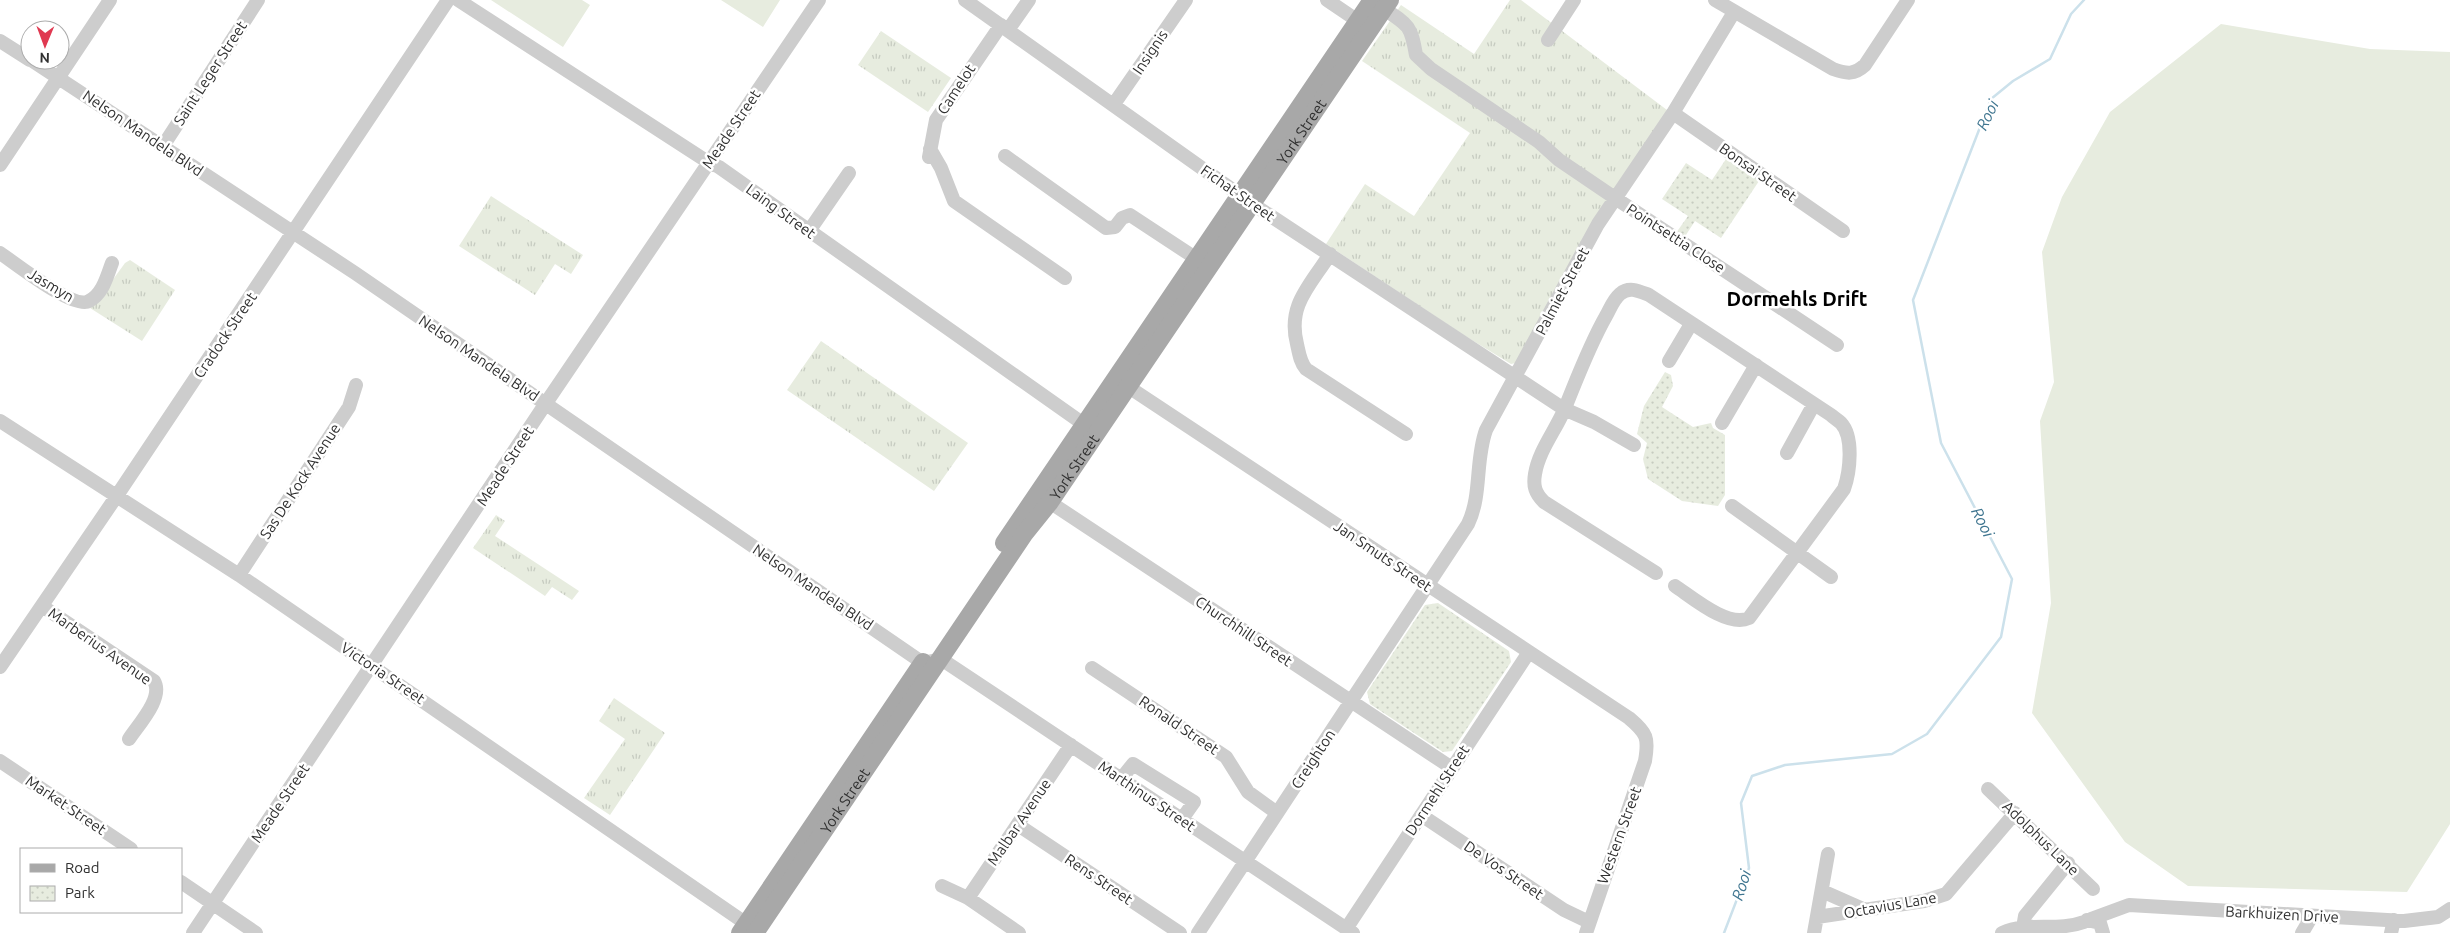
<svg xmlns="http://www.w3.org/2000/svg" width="2450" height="933" font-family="Ubuntu,sans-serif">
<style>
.grass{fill:url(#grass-tufts)}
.park{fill:url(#park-dots)}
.garden{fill:#e7ecdf}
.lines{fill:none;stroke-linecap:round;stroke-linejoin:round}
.stream{stroke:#cce1eb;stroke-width:2.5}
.minor{stroke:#cdcdcd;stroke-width:14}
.major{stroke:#a8a8a8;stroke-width:18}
.labels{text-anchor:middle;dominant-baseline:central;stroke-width:5;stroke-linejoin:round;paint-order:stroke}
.street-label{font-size:15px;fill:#303030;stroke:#fff}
.water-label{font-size:16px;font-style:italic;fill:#407690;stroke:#fff}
.district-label{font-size:20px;font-weight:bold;fill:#000;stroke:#fff}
</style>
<defs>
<pattern id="grass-tufts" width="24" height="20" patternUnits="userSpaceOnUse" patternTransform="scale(1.25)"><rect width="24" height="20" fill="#e7ecdf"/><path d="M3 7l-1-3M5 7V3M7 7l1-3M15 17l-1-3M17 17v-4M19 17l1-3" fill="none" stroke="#c6cbc0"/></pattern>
<pattern id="park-dots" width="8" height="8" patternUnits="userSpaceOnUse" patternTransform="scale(1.25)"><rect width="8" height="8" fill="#e7ecdf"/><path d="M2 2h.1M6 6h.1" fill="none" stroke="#c6cbc0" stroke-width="1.8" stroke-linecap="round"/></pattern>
</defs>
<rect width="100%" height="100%" fill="#fff"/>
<path class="grass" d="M1510,0H1521L1667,110L1516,363L1511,364L1462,334L1326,244L1365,184L1414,216L1470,133L1362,61L1401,5L1474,54Z
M881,31L951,78L928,112L858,65Z
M491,196L583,255L571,274L555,264L535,295L459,246Z
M130,260L175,290L142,341L90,308L98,300L125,263Z
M821,341L968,443L934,491L787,390Z
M496,515L505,521L495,536L579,591L572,600L552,587L545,596L473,548Z
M614,698L665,733L610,815L584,798L625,739L599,721Z"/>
<path class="park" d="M1726,159L1759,181L1721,238L1695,221L1684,238L1676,233L1688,216L1662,199L1686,163L1712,180Z
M1665,372L1671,375L1673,386L1662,407L1693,427L1711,423L1713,428L1725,435V495L1718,506L1682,501L1648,479L1643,459L1647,443L1637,434L1644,406Z
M1438,603L1509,651L1511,662L1452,751L1443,752L1370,704L1367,692L1425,605Z"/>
<path class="garden" d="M491,0H582L590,5L563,47Z
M721,0H780L763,27Z
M2221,24L2370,49L2450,52V824L2407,892L2188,886L2125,842L2032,713L2051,603L2040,421L2054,382L2042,252L2062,197L2110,112Z"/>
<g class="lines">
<path class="stream" d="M1724,933L1749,868L1741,803L1752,776L1785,765L1892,754L1927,734L2001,637L2012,579L1941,443L1913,300L1991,99L2013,81L2050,59L2071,14L2084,0"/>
<path class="minor" d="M458,0L708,162L719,167L1092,430
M965,0L1251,203L1564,409L1594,422L1634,445
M1327,0L1358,21
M1715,0L1833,69C1847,74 1854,75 1865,65L1908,0
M1384,9C1409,25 1411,26 1416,55L1431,69L1539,142L1559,160L1615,198L1837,345
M1008,30L1029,0
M1548,40L1574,0
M0,41L30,60
M31,60L355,273L923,663L941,659L1353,933
M1114,104L1186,0
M1673,113L1843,231
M163,146L258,0
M930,149L941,168L954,201L1065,278
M1005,156L1106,228L1115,227L1122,218L1130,215L1197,259
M929,157L936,120L1001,25
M0,165L110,0
M809,231L849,173
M0,253C15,263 74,310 89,301C103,294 107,276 112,263
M1330,254C1310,286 1287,305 1297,344C1299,353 1300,362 1306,369L1406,434
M1669,361L1691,324
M1121,382L1629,718C1647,733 1649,738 1645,761L1586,933
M0,421L239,575L754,929
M1722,423L1756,365
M1787,453L1814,404
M1042,497L1452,768
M1732,506L1831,577
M1656,573L1544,502C1535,493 1533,486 1535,474C1539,450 1556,430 1565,408C1578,376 1589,346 1606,316C1610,309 1613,300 1620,294C1629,286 1639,291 1649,295L1831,415C1834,418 1838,420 1841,423C1854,437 1850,472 1844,489L1749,618C1728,628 1693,598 1675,586
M239,575L349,407L356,385
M42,606L154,681C164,698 138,725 129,739
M0,667L116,497L448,0
M1092,668L1226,757L1248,792L1277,813
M0,761L131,849
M1121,779L1133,764L1194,802L1182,819
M1988,789L2093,889
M1421,815L1564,910L1589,922
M1018,825L1180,933
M181,882L256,933
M942,886L968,898L1019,933
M1822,891L1865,910
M968,898L1071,745
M1817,917L1924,901L1946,894L2015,813
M2091,919L2129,905L2404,921L2438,917L2450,909
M2087,920L2100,923L2103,933
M1346,929L1529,652
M193,933L546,403L819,0
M1198,933L1468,524C1482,495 1475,460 1486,430L1598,224L1673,113L1734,12
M1814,933L1828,854
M2002,933C2028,921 2057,932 2084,922
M2028,933L2024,922L2025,916L2068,863
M2302,933L2312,916
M2391,933L2394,920"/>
<g class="major">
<path d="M1004,543L1372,0"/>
<path d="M740,933L923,662"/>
<path id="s1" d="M755,933L1025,533L1050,502L1390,0"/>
</g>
</g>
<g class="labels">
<g class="street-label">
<text transform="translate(1150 52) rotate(-56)">Insignis</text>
<text transform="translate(210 73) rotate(-57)">Saint Leger Street</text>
<text transform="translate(956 89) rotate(-57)">Camelot</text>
<text transform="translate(731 129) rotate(-56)">Meade Street</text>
<text stroke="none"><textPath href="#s1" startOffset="970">York Street</textPath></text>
<text transform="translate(143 133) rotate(34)">Nelson Mandela Blvd</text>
<text transform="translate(1758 172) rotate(35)">Bonsai Street</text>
<text transform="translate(1238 193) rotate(35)">Fichat Street</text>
<text transform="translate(781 211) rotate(36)">Laing Street</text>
<text transform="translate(1676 238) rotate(33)">Pointsettia Close</text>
<text transform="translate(51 285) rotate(31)">Jasmyn</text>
<text transform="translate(1562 291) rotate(-62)">Palmiet Street</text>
<text transform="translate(225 335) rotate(-56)">Cradock Street</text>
<text transform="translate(479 358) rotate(34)">Nelson Mandela Blvd</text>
<text transform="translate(505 466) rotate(-57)">Meade Street</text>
<text stroke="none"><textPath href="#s1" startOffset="565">York Street</textPath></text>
<text transform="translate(300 481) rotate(-57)">Sas De Kock Avenue</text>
<text transform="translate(1383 556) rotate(34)">Jan Smuts Street</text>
<text transform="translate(813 587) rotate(34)">Nelson Mandela Blvd</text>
<text transform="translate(1244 631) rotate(34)">Churchhill Street</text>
<text transform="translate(100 646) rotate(35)">Marberius Avenue</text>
<text transform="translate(383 673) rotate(34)">Victoria Street</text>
<text transform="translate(1179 725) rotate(34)">Ronald Street</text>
<text transform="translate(1313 759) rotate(-57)">Creighton</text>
<text transform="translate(1437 790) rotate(-57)">Dormehl Street</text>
<text transform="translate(1147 796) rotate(34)">Marthinus Street</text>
<text stroke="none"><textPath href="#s1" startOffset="160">York Street</textPath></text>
<text transform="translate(280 803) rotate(-56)">Meade Street</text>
<text transform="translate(66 805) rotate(34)">Market Street</text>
<text transform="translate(1019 822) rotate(-56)">Malbar Avenue</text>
<text transform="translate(1619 835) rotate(-70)">Western Street</text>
<text transform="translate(2041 838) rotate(44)">Adolphus Lane</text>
<text transform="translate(1504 870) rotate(34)">De Vos Street</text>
<text transform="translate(1099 879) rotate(34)">Rens Street</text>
<text transform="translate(1890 905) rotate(-10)">Octavius Lane</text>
<text transform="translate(2282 914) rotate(3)">Barkhuizen Drive</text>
</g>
<g class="water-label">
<text transform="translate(1987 115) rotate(-64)">Rooi</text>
<text transform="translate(1983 522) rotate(63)">Rooi</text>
<text transform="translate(1741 885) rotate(-72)">Rooi</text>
</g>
<g class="district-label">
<text x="1797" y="298">Dormehls Drift</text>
</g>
</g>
<rect x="20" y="848" width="162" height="65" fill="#ffffff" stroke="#acacac"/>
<rect x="30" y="864" width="25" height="8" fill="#a8a8a8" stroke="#acacac"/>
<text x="65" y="873" font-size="15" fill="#303030">Road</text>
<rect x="30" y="886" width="25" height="15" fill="url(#park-dots)" stroke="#acacac"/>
<text x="65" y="898" font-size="15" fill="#303030">Park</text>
<g transform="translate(45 45) rotate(181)"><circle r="24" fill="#ffffff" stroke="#acacac"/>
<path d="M0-4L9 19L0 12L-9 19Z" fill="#e03951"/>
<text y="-8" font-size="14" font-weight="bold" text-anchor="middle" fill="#303030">N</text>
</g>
</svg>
